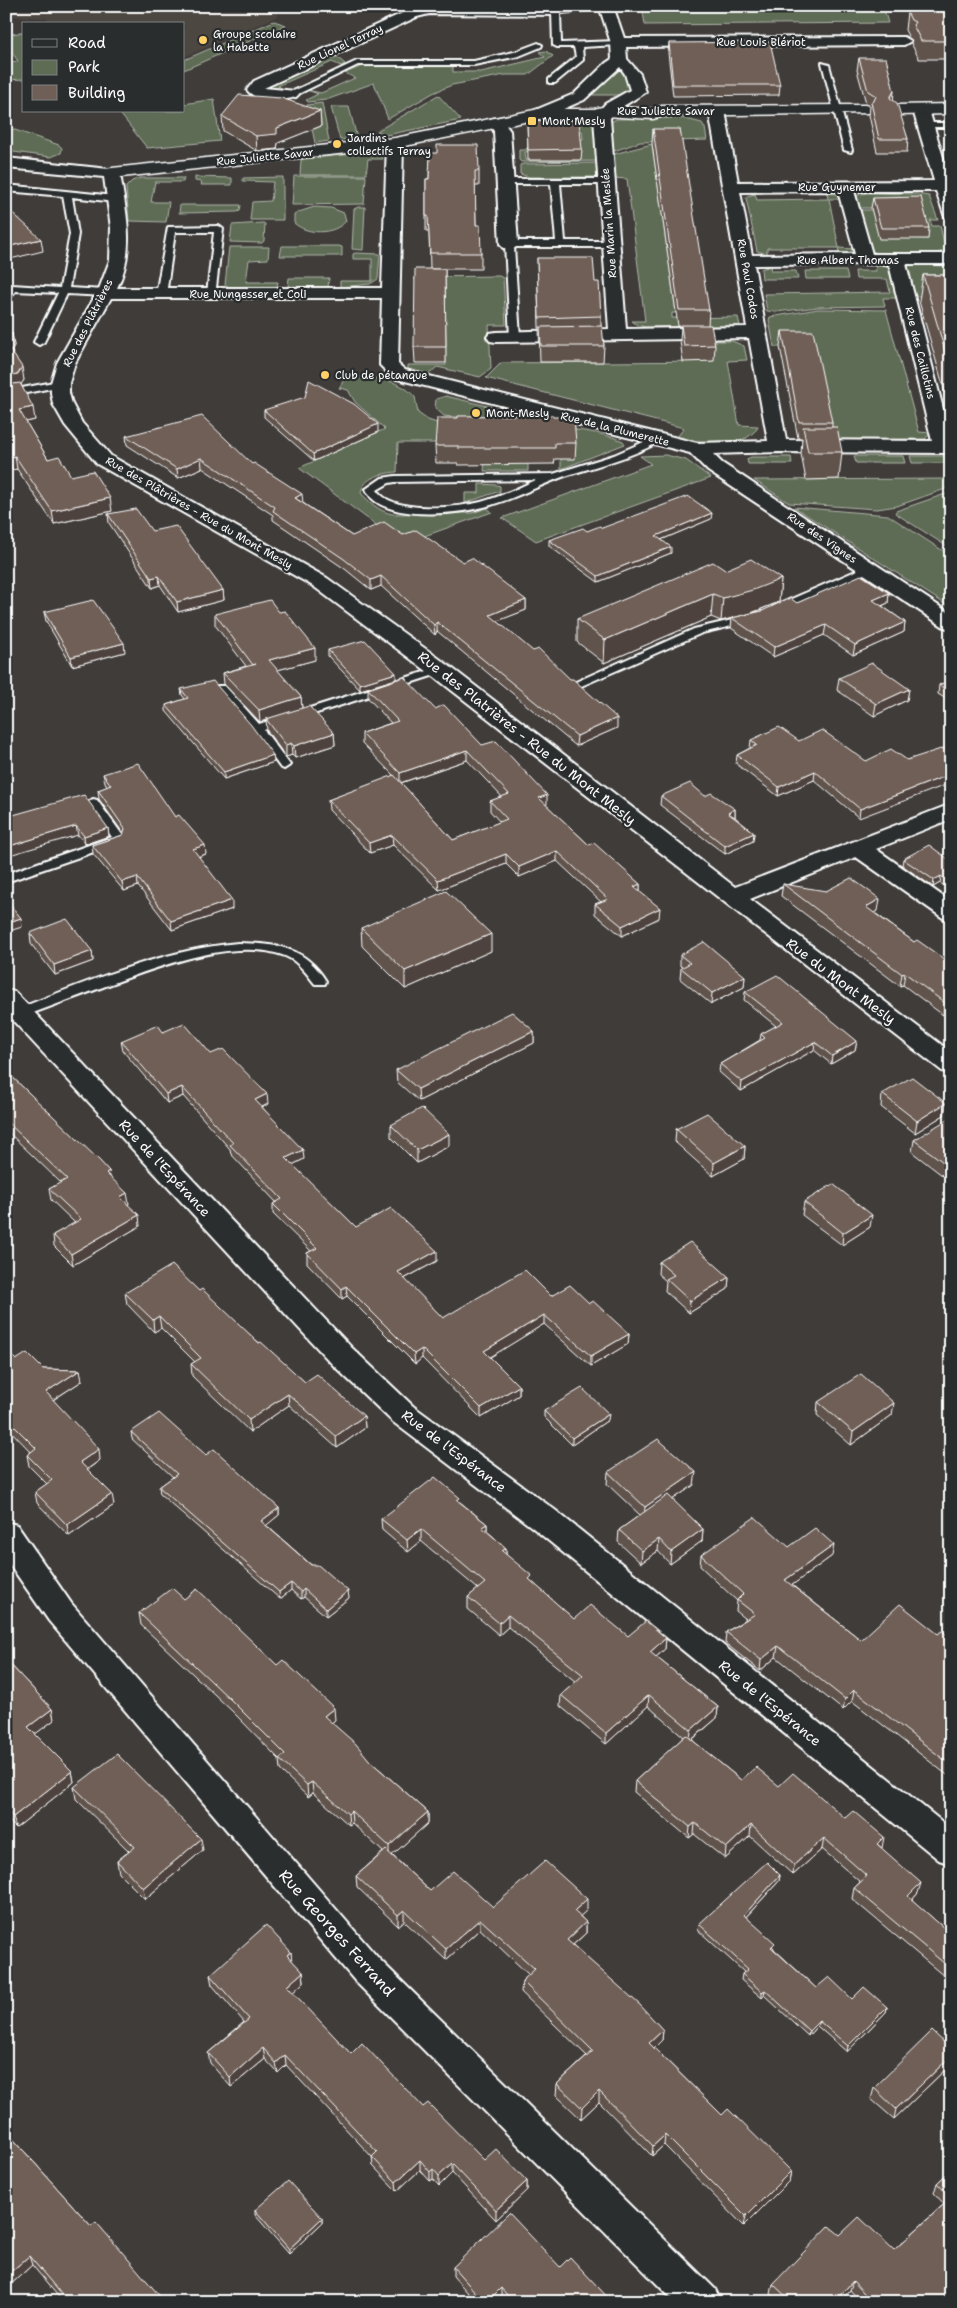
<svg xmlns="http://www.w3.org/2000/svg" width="957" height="2308" font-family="'Shantell Sans',sans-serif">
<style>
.built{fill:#4e4643}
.green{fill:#5f6c54;stroke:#afb6aa}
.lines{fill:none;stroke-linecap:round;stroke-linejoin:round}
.lane-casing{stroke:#fff;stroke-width:4}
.street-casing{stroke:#fff;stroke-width:4}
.secondary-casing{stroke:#fff;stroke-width:3}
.lane{fill:#2a2d2e;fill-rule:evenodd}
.street{fill:#2a2d2e;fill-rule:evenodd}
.secondary{fill:#2a2d2e;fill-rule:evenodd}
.wall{fill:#60524b;stroke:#fff;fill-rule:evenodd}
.shaded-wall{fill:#4e423d;stroke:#fff}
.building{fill:#705f57;stroke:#fff}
.poi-dot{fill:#ffd166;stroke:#2a2d2e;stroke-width:2}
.labels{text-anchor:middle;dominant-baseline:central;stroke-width:4.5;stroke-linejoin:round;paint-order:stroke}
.far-poi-label{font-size:11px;fill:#fff;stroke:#2a2d2e;text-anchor:start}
.far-street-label{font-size:11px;fill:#fff;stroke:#2a2d2e}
.street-label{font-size:14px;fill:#fff;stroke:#2a2d2e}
.near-street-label{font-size:16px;fill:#fff;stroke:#2a2d2e}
</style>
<rect width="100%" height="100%" fill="#3f3c3a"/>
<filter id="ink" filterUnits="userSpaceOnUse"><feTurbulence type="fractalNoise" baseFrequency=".02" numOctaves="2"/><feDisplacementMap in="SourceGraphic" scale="10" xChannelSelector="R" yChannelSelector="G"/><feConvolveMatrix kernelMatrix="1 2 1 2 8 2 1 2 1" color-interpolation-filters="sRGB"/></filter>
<g filter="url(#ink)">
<path class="built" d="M6,6H279L278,16L184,57V24H51L46,18L6,16Z"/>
<path class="green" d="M642,6H883L888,23L645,25Z
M274,21L286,25L184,70V60Z
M24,32V79L6,80V63L18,61L6,44V35Z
M546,51L553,56L528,75H505L452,85L433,93L388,119L374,83L326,100L308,102L306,100L318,94L307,90L321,93L355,78L345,73L362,66H453V72H481L545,57L539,52Z
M330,56L337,57L345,64L341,66L332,62L278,86L287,91L265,90L263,87L270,86L329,59Z
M620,65H622L629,88L628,92L620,95H593L589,93Z
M438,95L461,120L386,135L377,131Z
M214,99L220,141L147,148L118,111H184V104Z
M322,103L329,141L315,143L307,105Z
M331,107H349L357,138L340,140Z
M590,118L595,121L599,161L521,162L519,160V150H525L529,146L532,151L525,152L526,160H581L576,139H583L582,131H567L566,119Z
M682,118L702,123L705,128L707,140L640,142L611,152L608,124L616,119Z
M6,127L59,145L62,148L61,153L51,157L6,151Z
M652,144L676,313H672V318L738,317L740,326L645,327L637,325L632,321H645L627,179L612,178L610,155Z
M372,152H377L383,159H368L366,175H300L301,160L304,159Z
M599,163L600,177H529L520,174V165L523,164Z
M294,176H366L364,204L292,205Z
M195,177L232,178V185H201L202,182L195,181Z
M283,177V220H250L252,202L271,201L273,182L243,181V178Z
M140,178H184L183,182H155L151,202H169L166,222L129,221L126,187L132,181Z
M827,193L836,194L841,199H829L839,248L853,249L851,252L840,255L838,248H767V254L757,251L746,198L747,196L755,194L757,200L828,199Z
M867,193L917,194L929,196L938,220H930L932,226H940L946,250C935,256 884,257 872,251L860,210H872L879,237L928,239L919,208H859L857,195Z
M180,205H241L240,211L237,212L179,213Z
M314,207L331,208L344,213L346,221C334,235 307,235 294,223V215L299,212Z
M358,207H365L363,250L352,249L354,209Z
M263,223L265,224L264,241L262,243L230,242L232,225Z
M282,246H339L342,247V256H280Z
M229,247H269L268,259L249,260L246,282H278L277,287L233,288L225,285Z
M355,253L380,254L378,279L370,284L340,287V281H372V259H353V254Z
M875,265L888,267L896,298H883L885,306L818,307L776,312L767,311L764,294L890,292L887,279H856L855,271H876Z
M911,265L950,266L951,296H913L906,267Z
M770,266L771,271H796L798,279H762L761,269Z
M805,271H846L848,279H806Z
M499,276L503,278L506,325H489L491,369L480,377L437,367L428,375L408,369V365H446V363L445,282H417L414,279L420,277Z
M289,278H329L328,288H292L288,286Z
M818,309L886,310L919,432L931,433L925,439L829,440L811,347H774L769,320L770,317Z
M688,341H732L744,346L747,360L728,361L739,425L758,426L757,429C753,433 749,437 744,439C729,444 693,442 677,437L684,428L486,378L501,363L713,361Z
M347,375C371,378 398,377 415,397L418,413L428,420L446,426L436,443H398L397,472C383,473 363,477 361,493C370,503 379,511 392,514L472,513L487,508L492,512L416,539L391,536L299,468L385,429L355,402L348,390L339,388Z
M446,396L520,414L524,417H452L444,416L435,408L436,399Z
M569,429C587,431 606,434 623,441L625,444L561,469V459Z
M666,455L686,460L711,478L536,541L502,518L651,464L640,456Z
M854,456H903L905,463H856Z
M910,456H951V463H912Z
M751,457H791L792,464H748L747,459Z
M485,462H528V471H484Z
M951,479V487L897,506L877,509L789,503L754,480Z
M479,484L497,485L500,486V491L465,503V493H479Z
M951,492V549L895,513L896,511Z
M794,507L888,515L951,556V608Z"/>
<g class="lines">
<g class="lane-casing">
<path id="lane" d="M587,6L610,7L606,9L560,13L561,43L618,41L622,43L618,45L582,47L583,60L555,83H549V79L576,57L574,47H557L553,45L552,11L556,9Z
M538,43L542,45L541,47L519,56L474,65H358L294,96L287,94L357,61H474L514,52Z
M822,63L829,65L852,150L851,152L844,150Z
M922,123H951V127H925L921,125Z
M502,179H608L609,181L605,184H560L565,241H610L614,244L610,247H514L520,337L515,340L510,337L505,244L509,241H556L551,184H505L501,181Z
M6,185L115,196L119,199L115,202L72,197L78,234L69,288L105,290L110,293L105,296L67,294L44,342L39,345L34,342L58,293L15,291L9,300L6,301V290L12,285L60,288L70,234L63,196L6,191Z
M168,227L219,226L223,229L215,296L207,294L214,232H175L166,295L161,298L156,295Z
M59,381L62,382V386L6,397V391Z
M655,437L659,438V442C629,458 597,466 565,476C540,485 516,498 491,505C461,514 401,520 375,501C371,498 368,493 366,489L382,478L395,476L553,474L614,455ZM536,480C518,488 500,497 481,502C457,508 391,514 377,490L389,483L395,482Z
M867,566L872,569L871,571L782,609L778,610L773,607Z
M749,616L753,617V621L702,633L579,687H571L569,685L694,629Z
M440,667L446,670L444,672L264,730L290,765L284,769L280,767L253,730L215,688L217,686H225L259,724Z
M93,799L97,800L123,836L125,839L123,842L6,882V874L112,837L87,803Z
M238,943C276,944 304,946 326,981L325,984H315C307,974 298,961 285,956C233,936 153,969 103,987C77,997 51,1006 25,1016H15L14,1013L15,1010C83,983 165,949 238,943Z"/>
</g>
<g class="street-casing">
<path id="street" d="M426,6L556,7L563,11L556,15L429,14L417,17L264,88L296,91L299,94L296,97C282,101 257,103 247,90L254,81L407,11Z
M599,6H613L624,38L904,37L911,41L904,45L626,47L627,59L640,74L646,92L617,110L610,118L626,329L747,327L709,111L711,108H723L725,111L738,182L934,181L913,110L915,107H927L929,110L951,184V218L945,217L936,191H854L872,254H951V264H906L951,440V453L778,452L713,454L722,463L951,614V629L944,627L708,471L690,453L393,378L380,365L382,298H111L75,363L69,383V393L72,404L82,423L111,456L327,578L448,665L735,887L951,804V819L876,849L951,902V921L943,918L856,857L750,899L951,1052V1074L942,1071L432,675L313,586L97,464L65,425L53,404L51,393V383L57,363L99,289L110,260L111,228L104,177L6,168V158L118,170L120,173C126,213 136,250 117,288H382L387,143L389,140H401L403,143L398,364L405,370L697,443L768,441L749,338L496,342L490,341L487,337L490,333L496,332L609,329L594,118L605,104L630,90L625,74L620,67L584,100L545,117H533L531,114L533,111L574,94L606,63L612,59L611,43ZM838,191L855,254L752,255L740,192ZM889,264L932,441L786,440L754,265Z
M496,118L502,120L510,131L518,244L515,248H503L500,244L494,131L488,123L490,120Z
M6,990L15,992L352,1348L413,1406L555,1510L951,1829V1864L939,1860L533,1528L393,1422L332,1364L6,1013Z
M6,1522L17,1525L71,1603L379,1959L715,2289L721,2302H675L355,1981L49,1621L6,1559Z"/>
</g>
<g class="secondary-casing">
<path id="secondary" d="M951,104V114L898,115L892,113L890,110L892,107L898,105Z
M865,105L871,107L873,110L871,113L664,116L653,119L606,116L594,119H539L395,148L112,178L106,177L103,173L106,169L112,168L395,138L539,109H594L606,106L652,109L662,106Z"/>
</g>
<use href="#lane" class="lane"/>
<use href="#street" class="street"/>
<use href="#secondary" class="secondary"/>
</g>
<path class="wall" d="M930,6H951V59H919L911,43L912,40L909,38L905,30L907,12H929Z
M669,43L780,85L779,95L673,96L668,53Z
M859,58L893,100L908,139L907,152H877L869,115L870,106L866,103L857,70Z
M320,111L321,126L278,143L277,149L257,151L223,131L222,116Z
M527,121L582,149L581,160H528Z
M653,129L709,310L708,325L715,345L714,361L683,362L680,341L681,326H678L652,144Z
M430,153L479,171V186H475L476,225L481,253V269H430L429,231H426V179H429Z
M873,198L929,228L928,239H879L871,208Z
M537,258L595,282L601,316V326L604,346L603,362H540Z
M445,269L446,363H415L414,347Z
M923,275H951V410H950L919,301Z
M782,331L832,422V427L842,452L839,479L806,480L801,454L802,438H798L780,347Z
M6,333H12L14,346L11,350L24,380L21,384L35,420L26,422L48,459L71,476L112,511L54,524L17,469L12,470L6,462Z
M264,410L378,432L314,461L264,417Z
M553,417L576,443L575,459H555L554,464L458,465V463H436L435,446Z
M126,436L252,464L303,503L352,536L403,535L463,562L526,600V610L497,621L617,728L576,746L437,631L435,635L381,586L371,590L345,569L273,520V515L202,468L178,478L127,445Z
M108,514L152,531L223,590L224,600L178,612L160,585L152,588L109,523Z
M711,519L661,540L671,553L598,582L549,546V540L602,528Z
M725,570L781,579L779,602L752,613L797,603L889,593L888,603L882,606L905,622L904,632L853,655L824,635L773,657L731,628L732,618L721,621L711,617L604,663L577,642V619Z
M44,612L125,652L72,666L46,621Z
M215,614L315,660L277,670L301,697L302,708L334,733L335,745L295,758L292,755L286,757L267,731L266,720L260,722L224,684L223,673L246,666L215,625Z
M328,650L396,679L360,690L328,656Z
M839,678L909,689L907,700L874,716L837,690Z
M951,680V702L938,694L939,685Z
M181,689L273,755L274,762L224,779L166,711V705L185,699L182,695Z
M368,689L435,709L482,745L547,804L546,805L589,845L640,884V892L659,918L622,936L595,914V904L601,902L557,861L519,877L506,864L439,890L393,845L370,853L329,810L328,800L394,776L362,743V733L391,723L368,698ZM467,760L502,797L490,801V811L500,822L453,840L401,783Z
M751,740L799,741L866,761L907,760L859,818L814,780L778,796L736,764L737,755L750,748Z
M103,774L175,817L206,854L198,857L232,909L172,930L138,886L124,891L93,854L92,845L123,835V833L99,799L98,790L107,787L105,782Z
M661,796H705L735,809V817L754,833L753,841L725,854L660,805Z
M6,817L108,828L109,836L85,844L78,835Z
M903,859L951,861V890L940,883L933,887L902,865Z
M783,884L878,911L875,913L914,942L951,964V1011L943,1015L903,985L900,986L781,896Z
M361,928L491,951L405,989L362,946Z
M30,933L92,951L93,961L55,975L31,944Z
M680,955L745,976L744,987L711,1004L680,979L681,968L682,967L680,966Z
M745,992L857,1041L855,1050L831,1064L814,1050L741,1091L719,1072L720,1064L760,1040L761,1034L776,1026L744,1000Z
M534,1031V1043L419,1101L397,1082L396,1070Z
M163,1032L211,1054L268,1104L262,1107L304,1159L292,1165L356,1227L437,1261L404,1279L443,1318L551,1296L589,1303L629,1334L628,1344L591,1366L544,1324L490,1357L519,1386V1395L481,1418L422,1358L415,1364L347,1296L342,1299L307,1263V1253L311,1251L273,1214V1204L276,1202L231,1154L230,1149L183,1096L167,1103L123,1051L121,1041Z
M6,1071L109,1171L110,1178L129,1204L128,1205L140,1226L73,1265L54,1246L53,1235L75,1223L51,1200L49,1189L61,1183L6,1130Z
M882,1094L946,1103L944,1115L915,1133L881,1107Z
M951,1121V1182L912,1152L914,1140Z
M391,1125L449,1146L417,1163L391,1137Z
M676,1129L745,1146L744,1159L713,1176L675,1142Z
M804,1202L870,1227L842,1245L802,1215Z
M659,1262L729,1277L728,1289L689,1313L665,1291L666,1281L658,1274Z
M199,1291L305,1382L364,1416L365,1428L337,1448L289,1405L250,1432L192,1376L191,1364L195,1362L161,1328L154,1332L127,1304L125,1293Z
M6,1350L16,1360L43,1369L80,1370L82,1381L53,1400L100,1460L87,1470L114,1505L69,1536L37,1503L35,1492L47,1484L29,1466L27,1455L31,1452L6,1426Z
M818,1402L892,1415L851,1445L817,1415Z
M544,1411L608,1420L572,1445L544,1417Z
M131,1432L206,1455L279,1508V1515L266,1525L349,1598L326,1616L304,1597L301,1599L291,1590L280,1599L160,1494L159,1487L173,1477L132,1439Z
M608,1472L694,1485L672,1500L703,1529L702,1541L670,1564L658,1551L641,1563L618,1542L619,1530L640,1515L607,1484Z
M460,1502L487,1524V1531L506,1548V1554L532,1582L574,1619L628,1636L666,1638L665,1649L656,1657L718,1707L717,1718L692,1740L741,1780L779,1786L845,1818L881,1849L918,1893L912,1900L945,1929L951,1924V1982L852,1899L854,1888L860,1882L822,1849L793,1875L750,1836L725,1859L694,1834L689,1838L634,1792L635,1781L684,1737L648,1706L606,1744L560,1706L561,1695L576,1682L508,1627L499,1635L468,1609V1597L478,1589L421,1541L408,1552L382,1530L381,1519Z
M789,1547L832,1556L792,1585L861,1640L938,1634L951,1638V1778L852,1701L843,1710L776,1657L760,1671L725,1643L726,1632L746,1619L736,1611L737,1601L700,1566L701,1555Z
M184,1599L335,1720L331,1723L370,1761L428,1812V1823L392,1855L430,1891L493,1907L587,1910L580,1916L586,1922V1933L573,1945L663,2030L662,2040L654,2048L722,2115L791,2171L789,2181L744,2226L664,2145L652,2156L599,2102L581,2119L556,2095L557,2084L587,2056L521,1992L522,1981L529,1975L480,1929L446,1960L404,1921L398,1926L357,1887L356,1876L383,1852L352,1823L349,1825L313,1793L308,1797L280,1770L279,1759L233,1712L141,1625L139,1613Z
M6,1660L52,1709L54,1720L35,1734L72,1771L74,1782L16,1828L6,1818Z
M74,1787L203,1850L145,1899L119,1873L117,1861L129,1851L76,1799Z
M780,1875L779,1881L746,1917L774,1948V1949L816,1988L852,1999L887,2007L886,2012L847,2052L817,2026L808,2036L764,1995L762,1998L741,1980L742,1974L744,1972L698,1930L699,1924Z
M291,1952V1960L303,1972L304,1982L292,1993L351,2054L423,2107L484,2160L527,2181V2190L496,2220L452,2173L439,2186L433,2179L430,2181L420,2170L397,2191L373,2166L372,2157L286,2065L278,2073L265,2059L231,2087L210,2063L208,2053L244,2022L212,1985L210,1975Z
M951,2049V2064L894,2119L871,2099L874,2088Z
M6,2131L91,2226L165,2302H63L32,2265L9,2286L6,2282Z
M951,2170V2302H861L850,2290L840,2302H780L771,2294L773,2284L840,2235L894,2250L944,2204L934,2193L937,2183Z
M255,2210L322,2218V2223L289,2254L255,2215Z
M453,2267H560L612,2302H505L501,2297L496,2302H476L453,2276Z"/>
<path class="shaded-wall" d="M894,91L893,104L890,98Z
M320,111L321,126L278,143L277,149L257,151L256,136L277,128Z
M41,239L43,251L6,260V247Z
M12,333L14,346L6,358V343Z
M22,367L24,380L20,386L6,389V376Z
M33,407L35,420L21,423L19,410Z
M378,424V432L314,461L313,454Z
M15,456L17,469L12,470L10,457Z
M201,458L202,468L178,478L177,469Z
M302,494L303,503L295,498Z
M110,498L112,511L54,524L52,511Z
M712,513L711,519L656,542V536Z
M671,547V553L598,582V576Z
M159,576L160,585L152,588L151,578Z
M381,576V586L371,590V580Z
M781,579L779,602L751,613L721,621L723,598Z
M223,590L224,600L178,612L177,602Z
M889,593L888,603L872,610L873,600Z
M713,594L711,617L604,663L605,640Z
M526,600V610L490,624V615Z
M437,622V631L435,635L434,625Z
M905,622L904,632L853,655L855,645Z
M826,625L824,635L773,657L774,647Z
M124,643L125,652L72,666L71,657Z
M315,648V660L270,672L269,660Z
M396,673V679L360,690V684Z
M909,689L907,700L874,716L876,704Z
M301,697L302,709L260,722L259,710Z
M617,718V728L576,746L577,736Z
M334,733L335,745L295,758L294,746Z
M291,743L292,755L286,757V745Z
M467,750V760L400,783V773Z
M273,755L274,762L224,779V772Z
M815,771L814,780L778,796L779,787Z
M951,774V783L859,818L860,809Z
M547,795V804L538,808L539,798Z
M735,809V817L728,813Z
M76,826L78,835L6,856V847Z
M108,828L109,836L85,844L84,836Z
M754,833L753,841L725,854V846Z
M392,835L393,845L370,853L369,843Z
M205,845L206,854L194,858L193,849Z
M557,851V861L519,877V867Z
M506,854V864L439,890L438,880Z
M941,876L940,883L933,887L934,880Z
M137,877L138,886L124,891L122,882Z
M640,884V894L634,887Z
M880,899L878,911L864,919L866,907Z
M232,900V909L172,930L171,921Z
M660,908L659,918L622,936V926Z
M21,918L22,927L6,932V923Z
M491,934V951L405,989V971Z
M92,951L93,961L55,975L54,965Z
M905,973L903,985L900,986L902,974Z
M745,976L744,987L711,1004L712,993Z
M951,1000V1011L943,1015L945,1003Z
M534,1031V1043L419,1101L418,1089Z
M857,1041L855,1050L831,1064L832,1056Z
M815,1042L814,1050L741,1091L742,1082Z
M182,1087L183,1096L167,1103L166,1094Z
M267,1094L268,1104L256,1110L255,1100Z
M946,1103L944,1115L915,1133L917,1121Z
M449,1134V1146L417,1163V1150Z
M745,1146L744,1159L713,1176L714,1163Z
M303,1150L304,1159L286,1168V1158Z
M109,1171L111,1183L106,1173Z
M127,1193L129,1204L122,1208L120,1197Z
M139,1215L140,1226L73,1265L71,1254Z
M872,1215L870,1227L842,1245L843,1233Z
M437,1251V1261L398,1282V1272Z
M729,1277L728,1289L689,1313L690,1301Z
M346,1286L347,1296L342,1299V1289Z
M544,1315V1324L484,1361V1351Z
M159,1316L161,1328L154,1332L153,1320Z
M629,1334L628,1344L591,1366V1356Z
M422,1349V1358L415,1364L414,1354Z
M80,1370L82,1381L48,1403L46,1392Z
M519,1386V1395L481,1418V1408Z
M288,1394L289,1405L250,1432L249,1420Z
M894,1403L892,1415L851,1445L853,1432Z
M609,1414L608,1420L572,1445V1438Z
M364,1416L365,1428L337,1448L336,1436Z
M99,1449L100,1460L82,1473L80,1462Z
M696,1472L694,1485L644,1519L645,1507Z
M112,1494L114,1505L69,1536L67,1525Z
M279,1508V1515L262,1529L261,1521Z
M487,1524V1535L482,1527Z
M421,1529V1541L408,1552L407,1540Z
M703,1529L702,1541L670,1564L671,1552Z
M659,1539L658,1551L641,1563L642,1551Z
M834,1545L832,1556L784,1591L785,1580Z
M506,1548V1559L502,1551Z
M291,1583V1590L280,1599L279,1592Z
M304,1589V1597L301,1599V1592Z
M348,1591L349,1598L326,1616V1609Z
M508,1615V1627L499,1635V1623Z
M666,1638L665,1649L649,1663L650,1652Z
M778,1646L776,1657L760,1671L761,1660Z
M854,1690L852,1701L843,1710L845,1699Z
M649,1695L648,1706L606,1744V1733Z
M718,1707L717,1718L690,1741L691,1730Z
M334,1708L335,1720L325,1728L324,1716Z
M52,1709L54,1720L30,1738L28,1727Z
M72,1771L74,1782L16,1828L13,1817Z
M312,1782L313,1793L308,1797L307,1785Z
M351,1811L352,1823L349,1825L348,1814Z
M428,1812V1823L389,1858V1846Z
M695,1823L694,1834L689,1838L690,1827Z
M751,1825L750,1836L725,1859L726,1848Z
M884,1837L882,1848L877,1844Z
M824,1838L822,1849L793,1875L794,1865Z
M201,1839L203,1850L145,1899L143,1888Z
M780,1875L779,1881L743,1920L744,1915Z
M921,1883L918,1893L906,1907L908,1896Z
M587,1899V1910L574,1922V1911Z
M404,1910V1921L398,1926V1915Z
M480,1919V1929L446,1960V1949Z
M586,1922V1933L566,1951L567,1940Z
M291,1952L292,1962L287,1955Z
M303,1972L304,1982L288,1997L287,1986Z
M765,1990L764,1995L762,1998V1992Z
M887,2007L886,2012L847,2052L848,2046Z
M819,2021L817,2026L808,2036L809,2031Z
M663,2030L662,2040L648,2054L649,2043Z
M263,2048L265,2059L231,2087L230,2077Z
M285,2055L286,2065L278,2073L276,2063Z
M951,2056V2064L894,2119L896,2109Z
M599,2091V2102L581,2119L582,2108Z
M665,2135L664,2145L652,2156L653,2146Z
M420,2160V2170L397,2191L396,2182Z
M452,2164V2173L439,2186V2176Z
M433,2169V2179L430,2181V2172Z
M791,2171L789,2181L744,2226L746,2216Z
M527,2181V2190L496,2220V2210Z
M322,2218V2223L289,2254V2249Z
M29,2256L32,2265L9,2286L6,2276Z
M853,2281L850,2290L840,2302H834Z
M501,2288V2297L496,2302H487Z"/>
<path class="building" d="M930,6H951V41H921L913,25L915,22L911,20L907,12H931Z
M770,42L780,85H673L669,43Z
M859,58H886L894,91L890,98L897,103L908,139H879L871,102L874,101L876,96L868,91Z
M239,95L281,98L320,111L277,128V134L256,136L222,116Z
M579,120L582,149L528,150L527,121Z
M653,129H680L709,310H679Z
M437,145H478L479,171H475L476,225H480L481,253H430L428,216H426V179H429L430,153H437Z
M921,197L929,228H881L873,198Z
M6,207L41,239L6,247Z
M537,258H593L595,282H599L601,316L539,318Z
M415,269H445L446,347H414Z
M923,275H951V372Z
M681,325H711L715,345L684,346Z
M602,326L604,346H541L540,327Z
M782,331H813L832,422H799Z
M6,333H12L6,343Z
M6,348H9L22,367L18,374L6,376Z
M309,380L354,404L378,424L313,454L264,410L305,397Z
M20,383L33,407L19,410L48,459L59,456L71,476L93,471L110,498L52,511L15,456L10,457L6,452V385Z
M553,415V417H574L576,443H555V448H458V446H435L437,418H458V416Z
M202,416L252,464L254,463L302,494L295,498L352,536L384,522L403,535L416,530L463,562L472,558L526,600L490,615L533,651L539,649L570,679H573L617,718L577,736L437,622L434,625L381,576L371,580L344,559L273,511L275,507L201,458L177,469L126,436Z
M803,427H837L842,452H808Z
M688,496L712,513L656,536L671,547L598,576L549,540L583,528L587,531L600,526L602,528Z
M136,509L152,531L176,526L223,590L177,602L159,576L151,578L108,514Z
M751,559L781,579L753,590L723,598L713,594L605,640L577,619L713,562L725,570Z
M861,575L889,593L873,600L905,622L855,645L826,625L774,647L732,618L762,611L790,598L797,603Z
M93,600L124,643L71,657L44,612Z
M270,600L279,612L285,611L315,648L269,660L301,697L259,710L223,673L256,664L253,665L215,614Z
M365,640L396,673L360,684L328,650Z
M872,663L909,689L876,704L839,678Z
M404,677L435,709L444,705L482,745L496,741L547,795L539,798L589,845L594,843L640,884L634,887L660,908L622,926L595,904L608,899L557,851L519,867L506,854L438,880L392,835L369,843L328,800L394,775L453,840L507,819L490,801L509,794L467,750L400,773L362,733L398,721L368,689Z
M951,680V693L939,685Z
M213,681L251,725L273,755L224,772L166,705L188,698L181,689Z
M309,706L334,733L294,746L291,743L286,745L266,719Z
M779,727L799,741L822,730L866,761L891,749L907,760L950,746L951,747V774L860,809L815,771L779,787L737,755L757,745L751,740Z
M138,763L175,817L179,815L205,845L193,849L232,900L171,921L137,877L122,882L92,845L123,835L125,829L98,790L111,785L103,774Z
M690,783L705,796L711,793L735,809L728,813L754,833L725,846L661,796Z
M84,795L108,828L84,836L76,826L6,847V817Z
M929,845L951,861V883L941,876L934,880L903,859Z
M851,878L880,899L866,907L914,942L917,940L951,964V1000L945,1003L905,973L902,974L783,884L826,891Z
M446,891L491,934L405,971L361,928Z
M6,899L21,918L6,923Z
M67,919L92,951L54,965L30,933Z
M704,942L745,976L712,993L681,968L690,963L680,955Z
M777,975L857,1041L832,1056L815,1042L742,1082L720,1064L765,1038L761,1034L783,1022L745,992Z
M512,1012L534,1031L418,1089L396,1070Z
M184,1023L211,1054L223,1049L267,1094L255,1100L303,1150L286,1158L356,1227L391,1208L437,1251L398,1272L443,1318L525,1270L551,1296L570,1285L589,1303L593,1301L629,1334L591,1356L544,1315L484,1351L519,1386L481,1408L422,1349L414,1354L346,1286L342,1289L307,1253L317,1248L273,1204L282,1199L230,1145L233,1143L182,1087L166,1094L121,1041L158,1025L163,1032Z
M6,1071L100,1161L109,1171L106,1173L127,1193L120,1197L139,1215L71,1254L53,1235L81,1219L49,1189L67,1179L6,1121Z
M912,1077L946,1103L917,1121L882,1094Z
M422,1108L449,1134L417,1150L391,1125Z
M707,1113L745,1146L714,1163L676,1129Z
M948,1119L951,1121V1168L914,1140Z
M833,1184L872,1215L843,1233L804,1202Z
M690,1242L729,1277L690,1301L666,1279L674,1275L659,1262Z
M172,1265L199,1291L202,1289L259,1343L261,1342L305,1382L317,1374L364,1416L336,1436L288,1394L249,1420L191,1364L201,1358L159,1316L153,1320L125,1293Z
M6,1350L16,1360L27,1353L43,1369L80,1370L46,1392L99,1449L80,1462L112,1494L67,1525L35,1492L52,1480L27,1455L36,1448L6,1418Z
M861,1374L894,1403L853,1432L818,1402Z
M582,1388L609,1414L572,1438L544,1411Z
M159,1413L206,1455L214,1449L279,1508L261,1521L311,1565H318L348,1591L326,1609L304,1589L301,1592L291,1583L279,1592L159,1487L177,1474L131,1432Z
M658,1439L696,1472L645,1507L608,1472Z
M435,1477L460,1498L457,1500L487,1524L482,1527L506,1548L502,1551L532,1576L529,1579L574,1619L590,1605L628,1636L646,1621L666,1638L650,1652L718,1707L691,1730L649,1695L606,1733L561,1695L583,1675L508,1615L499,1623L468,1597L485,1583L421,1529L407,1540L381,1519Z
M668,1495L703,1529L671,1552L659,1539L642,1551L619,1530Z
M755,1517L789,1547L815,1528L834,1545L785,1580L861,1640L900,1604L938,1634L942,1631L951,1638V1765L854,1690L845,1699L778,1646L761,1660L726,1632L755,1614L737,1600L743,1594L701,1555Z
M172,1588L184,1599L197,1589L277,1665L283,1660L334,1708L324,1716L356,1744L370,1761L428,1812L389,1846L351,1811L348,1814L312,1782L307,1785L279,1759L285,1754L231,1700L139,1613Z
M6,1660L52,1709L28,1727L72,1771L13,1817L6,1810Z
M686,1735L741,1780L756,1767L779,1786L793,1773L845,1818L853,1811L884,1837L877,1844L921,1883L908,1896L945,1929L951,1924V1969L854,1888L867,1876L824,1838L794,1865L751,1825L726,1848L695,1823L690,1827L635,1781Z
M117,1754L201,1839L143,1888L117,1861L135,1847L74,1787Z
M386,1850L430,1891L453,1871L493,1907L545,1861L587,1899L574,1911L586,1922L567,1940L640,2005L663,2030L649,2043L722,2115L728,2109L791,2171L746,2216L665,2135L653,2146L599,2091L582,2108L557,2084L593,2051L522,1981L535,1969L480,1919L446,1949L404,1910L398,1915L356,1876Z
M767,1862L780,1875L744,1915L775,1943L771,1947L816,1988L829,1977L852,1999L864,1987L887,2007L848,2046L819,2021L809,2031L765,1990L762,1992L742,1974L748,1969L699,1924Z
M266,1925L291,1952L287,1955L303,1972L287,1986L351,2054L362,2043L423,2107L428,2103L484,2160L496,2149L527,2181L496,2210L452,2164L439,2176L433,2169L430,2172L420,2160L396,2182L372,2157L377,2152L285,2055L276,2063L263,2048L230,2077L208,2053L249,2019L210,1975Z
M932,2031L951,2049V2056L896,2109L874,2088Z
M6,2131L91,2226L96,2222L165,2302H68L29,2256L6,2276Z
M951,2170V2300L948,2302H872L853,2281L834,2302H792L773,2284L829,2226L840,2235L859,2217L894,2250L951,2198L937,2183Z
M288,2181L322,2218L289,2249L255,2210Z
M509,2213L560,2267L570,2257L612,2302H513L501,2288L487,2302H484L453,2267Z"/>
</g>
<g class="poi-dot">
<circle cx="203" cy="40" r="5"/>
<rect x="527" y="116" width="10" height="10" rx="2.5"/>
<circle cx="337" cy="144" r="5"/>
<circle cx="325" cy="375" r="5"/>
<circle cx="476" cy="413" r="5"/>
</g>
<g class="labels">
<g class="far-poi-label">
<text x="213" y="34">Groupe scolaire<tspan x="213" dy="13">la Habette</tspan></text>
<text x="542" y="121">Mont Mesly</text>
<text x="347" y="138">Jardins<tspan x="347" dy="13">collectifs Terray</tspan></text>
<text x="335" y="375">Club de pétanque</text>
<text x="486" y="413">Mont-Mesly</text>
</g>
<g class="far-street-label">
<text x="761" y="42">Rue Louis Blériot</text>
<text transform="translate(340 47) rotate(-25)">Rue Lionel Terray</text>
<text x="666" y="111">Rue Juliette Savar</text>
<text transform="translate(265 157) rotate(-6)">Rue Juliette Savar</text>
<text x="837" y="187">Rue Guynemer</text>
<text transform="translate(609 223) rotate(-94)">Rue Marin la Meslée</text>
<text x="848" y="260">Rue Albert Thomas</text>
<text transform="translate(748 279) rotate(80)">Rue Paul Codos</text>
<text x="248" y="294">Rue Nungesser et Coli</text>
<text transform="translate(88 323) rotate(-63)">Rue des Plâtrières</text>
<text transform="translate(920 353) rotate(76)">Rue des Caillotins</text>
<text transform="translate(615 429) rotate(14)">Rue de la Plumerette</text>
<text transform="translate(199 513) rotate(30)">Rue des Plâtrières - Rue du Mont Mesly</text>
<text transform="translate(822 538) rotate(34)">Rue des Vignes</text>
</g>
<g class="street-label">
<text transform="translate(527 738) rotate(38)">Rue des Platrières - Rue du Mont Mesly</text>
<text transform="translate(841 981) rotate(37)">Rue du Mont Mesly</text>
<text transform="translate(165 1168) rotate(47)">Rue de l'Espérance</text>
<text transform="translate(454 1451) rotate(37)">Rue de l'Espérance</text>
<text transform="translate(770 1703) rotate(39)">Rue de l'Espérance</text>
</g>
<g class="near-street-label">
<text transform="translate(337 1933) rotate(48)">Rue Georges Ferrand</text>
</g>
</g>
<rect width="957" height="2308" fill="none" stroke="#2a2d2e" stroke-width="25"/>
<rect x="12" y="12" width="932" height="2283" fill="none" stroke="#fff" stroke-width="2" filter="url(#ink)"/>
<rect x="22" y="22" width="162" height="90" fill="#2a2d2e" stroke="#7f8182"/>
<rect x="32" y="39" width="25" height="8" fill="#2a2d2e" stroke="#7f8182"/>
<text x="68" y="48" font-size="15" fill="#ffffff">Road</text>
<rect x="32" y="60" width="25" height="15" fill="#5f6c54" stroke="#7f8182"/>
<text x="68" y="72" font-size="15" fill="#ffffff">Park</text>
<rect x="32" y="85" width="25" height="15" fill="#705f57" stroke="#7f8182"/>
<text x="68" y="98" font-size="15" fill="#ffffff">Building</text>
</svg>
